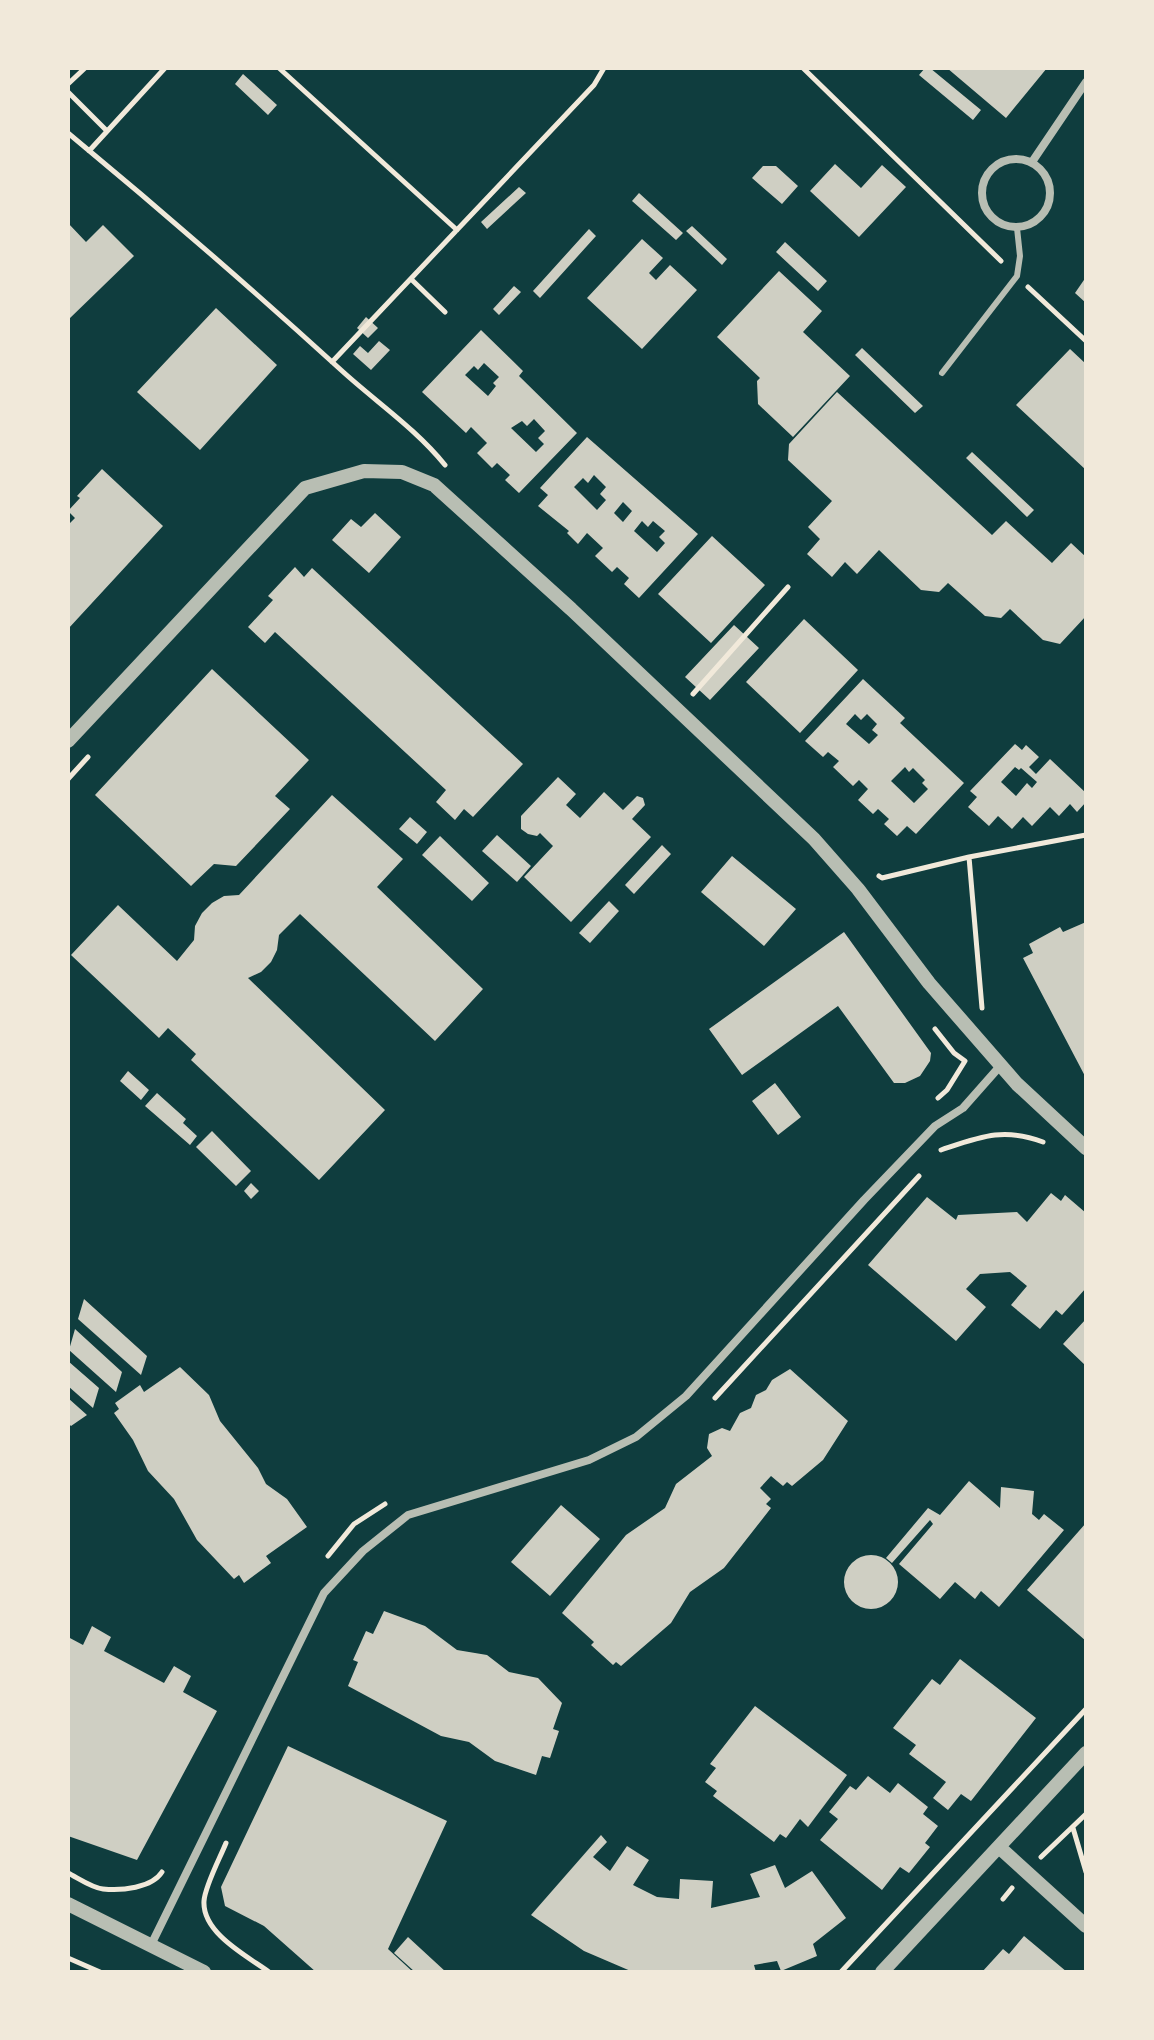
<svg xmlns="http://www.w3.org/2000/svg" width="1154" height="2040" font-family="'Varela Round',sans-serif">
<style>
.building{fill:#cfcfc3;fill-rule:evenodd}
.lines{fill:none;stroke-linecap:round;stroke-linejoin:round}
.path{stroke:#f1e9da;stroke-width:5}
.service{stroke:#b8beb3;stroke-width:6}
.minor{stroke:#b8beb3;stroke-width:8}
.tertiary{stroke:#b8beb3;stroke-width:14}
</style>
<rect width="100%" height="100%" fill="#0f3d3e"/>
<path class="building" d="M925,68H930L981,110L973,120L919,75Z
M947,68H1047L1006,118Z
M243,74L277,105L268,115L235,84Z
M835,164L861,188L882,165L906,187L859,237L810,191Z
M763,166H776L798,186L782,204L752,178Z
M519,187L526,193L487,229L481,222Z
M639,193L683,233L676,240L632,201Z
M68,223L86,242L103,225L134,256L68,320Z
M692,226L727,259L722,265L686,231Z
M589,229L596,236L540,298L533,291Z
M642,239L663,258L649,273L656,280L670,265L697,290L642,349L587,298Z
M785,242L827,281L818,291L776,252Z
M779,271L822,311L803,332L850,376L793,437L758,404L757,381L760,378L717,337Z
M1086,277V303L1075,293Z
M514,286L521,292L499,315L493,309Z
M216,308L277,365L200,450L137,392Z
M366,317L378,328L368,338L357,328Z
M481,330L523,371L519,376L577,433L519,493L505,480L510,475L497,463L492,468L477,453L487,443L471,427L466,433L422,392ZM484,363L499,377L493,383L496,386L488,396L465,375L474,366L478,370ZM534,419L545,431L538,438L544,444L536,452L511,428L522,421L527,426Z
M379,341L390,350L371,370L353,354L360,346L368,353Z
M862,348L923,406L915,413L855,355Z
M1070,349L1086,364V470L1016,405Z
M837,392L992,535L1006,521L1052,563L1071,543L1086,557V616L1060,644L1043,640L1010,609L1001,618L985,616L948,583L939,592L921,590L879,550L857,574L845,562L832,577L807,554L820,539L808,527L832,501L788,460L789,444Z
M587,437L698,534L639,598L624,584L629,578L617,567L612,572L595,556L603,548L587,533L578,544L567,533L569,531L538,506L548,495L540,488ZM594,475L606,487L600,494L606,500L597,510L574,487L583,478L588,483ZM623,502L632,511L623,522L614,513ZM642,521L648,527L653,521L665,531L659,537L665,543L657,552L634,531Z
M972,452L1034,510L1027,517L966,458Z
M102,469L163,526L68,629V525L75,518L68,511L80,498L77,496Z
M375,513L401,537L369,573L332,540L351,519L361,527Z
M712,536L765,585L711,643L658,594Z
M295,567L304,577L312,568L523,764L473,817L464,809L455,820L436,802L446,790L275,632L265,643L248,627L273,600L268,596Z
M804,619L858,670L800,733L746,682Z
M734,625L759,648L710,700L685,677Z
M212,669L309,760L275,796L290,809L236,866L214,864L191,886L95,795Z
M863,679L905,718L900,723L964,783L916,834L907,826L897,836L884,824L889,819L878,809L873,814L858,800L868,789L859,780L853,786L833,767L839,761L828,752L823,757L805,741ZM855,714L861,720L867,714L877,724L872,730L878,735L869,744L846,724ZM905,767L909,772L913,768L925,780L922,783L928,789L914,803L891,781Z
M1015,744L1022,750L1026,745L1039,757L1029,767L1036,774L1050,759L1086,793V802L1077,812L1070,804L1059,816L1050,807L1032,826L1023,817L1012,829L998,816L989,826L968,807L977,797L970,791ZM1015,767L1019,770L1021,768L1037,782L1032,788L1027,783L1016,796L1001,782Z
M558,777L576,794L566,805L580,818L604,792L623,810L637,796L643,798L645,805L632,819L651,837L571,922L524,877L553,846L540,833L537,836L528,834L521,829V816Z
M332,795L403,859L377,887L483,989L435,1041L300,914L279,935L277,950L271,962L261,972L248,978L385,1110L319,1180L191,1060L196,1054L168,1028L159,1038L71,955L118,905L177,961L194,940L195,926L202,913L212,903L224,896L239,895Z
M410,817L427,832L417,844L399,829Z
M497,835L531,866L517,882L482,851Z
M440,836L489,883L472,901L422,855Z
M662,845L671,854L634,894L625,885Z
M732,856L796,909L764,946L701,892Z
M609,901L619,911L590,943L579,933Z
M1086,922V1078L1023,958L1033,953L1029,944L1060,927L1063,932Z
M844,932L931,1053L930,1061L920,1076L905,1083H894L838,1006L742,1075L709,1029Z
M128,1071L149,1090L141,1100L120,1081Z
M775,1083L801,1117L778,1135L752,1101Z
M157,1093L186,1119L183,1123L197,1136L190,1145L145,1106Z
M212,1131L251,1171L236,1186L196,1147Z
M251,1183L259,1191L251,1199L244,1191Z
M1051,1193L1061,1201L1065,1195L1086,1213V1288L1062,1315L1056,1310L1040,1329L1011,1305L1027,1286L1010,1272L980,1274L966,1289L986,1307L956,1341L868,1265L927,1197L956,1220L958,1215L1017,1212L1027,1222Z
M84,1299L147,1356L141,1375L78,1319Z
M1086,1319V1366L1063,1344Z
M75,1329L122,1372L116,1392L69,1350Z
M68,1361L99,1388L93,1408L68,1386Z
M180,1367L209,1395L220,1421L258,1468L266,1484L287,1499L307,1527L266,1556L271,1563L244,1583L239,1575L234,1579L197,1540L174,1499L148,1471L133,1440L114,1413L119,1409L115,1403L140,1385L144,1392Z
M790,1369L848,1421L823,1460L792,1486L787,1482L783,1486L771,1476L760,1488L771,1499L766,1504L771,1508L724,1568L690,1592L671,1623L621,1666L616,1662L613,1665L591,1645L594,1642L562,1613L626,1535L665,1508L676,1484L712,1456L707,1448L709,1434L722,1428L730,1431L740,1413L751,1408L756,1395L766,1390L772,1380Z
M68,1398L87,1415L71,1426L68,1423Z
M969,1481L1000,1508L1001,1487L1034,1491L1032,1514L1039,1520L1044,1514L1064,1530L999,1607L981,1591L975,1599L955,1582L940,1599L899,1564L933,1524L930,1520L892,1563L886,1558L928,1508L940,1515Z
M561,1505L600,1539L550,1596L511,1562Z
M1086,1523V1641L1027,1590Z
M844 1582a27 27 0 1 1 54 0a27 27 0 1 1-54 0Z
M384,1611L425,1626L457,1650L487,1655L509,1672L538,1678L562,1703L553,1729L559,1731L550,1758L542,1756L536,1775L495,1761L469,1742L441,1736L348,1686L358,1662L353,1660L366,1631L373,1634Z
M92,1626L111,1637L104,1651L164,1683L174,1666L191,1676L183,1692L217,1711L137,1860L68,1836V1637L83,1645Z
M960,1659L1036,1718L971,1801L961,1794L948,1810L933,1798L946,1782L909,1754L916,1745L893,1728L932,1679L940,1685Z
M755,1706L847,1775L808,1827L800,1819L786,1838L780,1834L774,1842L713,1796L717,1791L705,1782L716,1768L710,1764Z
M288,1746L447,1821L388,1949L413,1972H316L264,1926L225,1906L221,1887Z
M868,1776L890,1793L898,1783L928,1807L923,1814L938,1826L925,1843L930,1847L909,1873L900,1867L882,1890L820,1840L838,1819L829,1812L850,1786L856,1790Z
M601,1835L607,1842L593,1857L610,1871L627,1846L649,1860L633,1885L657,1897L679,1899L680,1879L713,1881L711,1908L760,1897L750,1874L775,1865L785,1888L812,1871L846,1918L813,1944L817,1956L781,1971L777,1961L754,1965L756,1972H633L584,1951L531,1915Z
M1024,1936L1067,1972H982L1003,1949L1009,1954Z
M408,1937L446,1972H415L394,1953Z"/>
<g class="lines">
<path class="path" d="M279,68L457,230
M803,68L1001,261
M68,84L85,68
M68,92L107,131
M68,133C161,210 252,289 341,370C376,402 415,428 445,465
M89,151L165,68
M411,279L445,312
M1028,287L1086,341
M332,362L594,85L604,68
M693,694L788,587
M68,779L88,757
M969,857L982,1008
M879,876L882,878L969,857L1086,835
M935,1029L954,1053L965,1061L947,1090L938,1098
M941,1150C980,1137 1003,1127 1043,1142
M715,1398L919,1176
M328,1556L354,1524L385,1504
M1073,1828L1086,1872
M226,1843C220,1858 205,1886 204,1901C202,1933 247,1956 269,1972
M1041,1857L1086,1814
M68,1873C78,1878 92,1888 103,1889C121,1891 152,1888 162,1872
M1003,1899L1012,1888
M68,1958L100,1972
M841,1972L1086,1709"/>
<path class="service" d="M942,373L1017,276L1020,256L1017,228"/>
<path class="minor" d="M982 193a34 34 0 1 1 68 0a34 34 0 1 1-68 0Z
M1032,162L1086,82
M151,1945L324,1593L363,1551L408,1515L589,1460L636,1437L686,1396L864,1200L935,1126L963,1108L1001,1065"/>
<path class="tertiary" d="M68,741L305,488L364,471L402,472L434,485L571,609L814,839L858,889L929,983L1017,1084L1086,1148
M999,1847L1086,1926
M68,1904L204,1972
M882,1972L1086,1753"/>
</g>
<rect width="1154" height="2040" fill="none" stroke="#f1e9da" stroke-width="140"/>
</svg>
